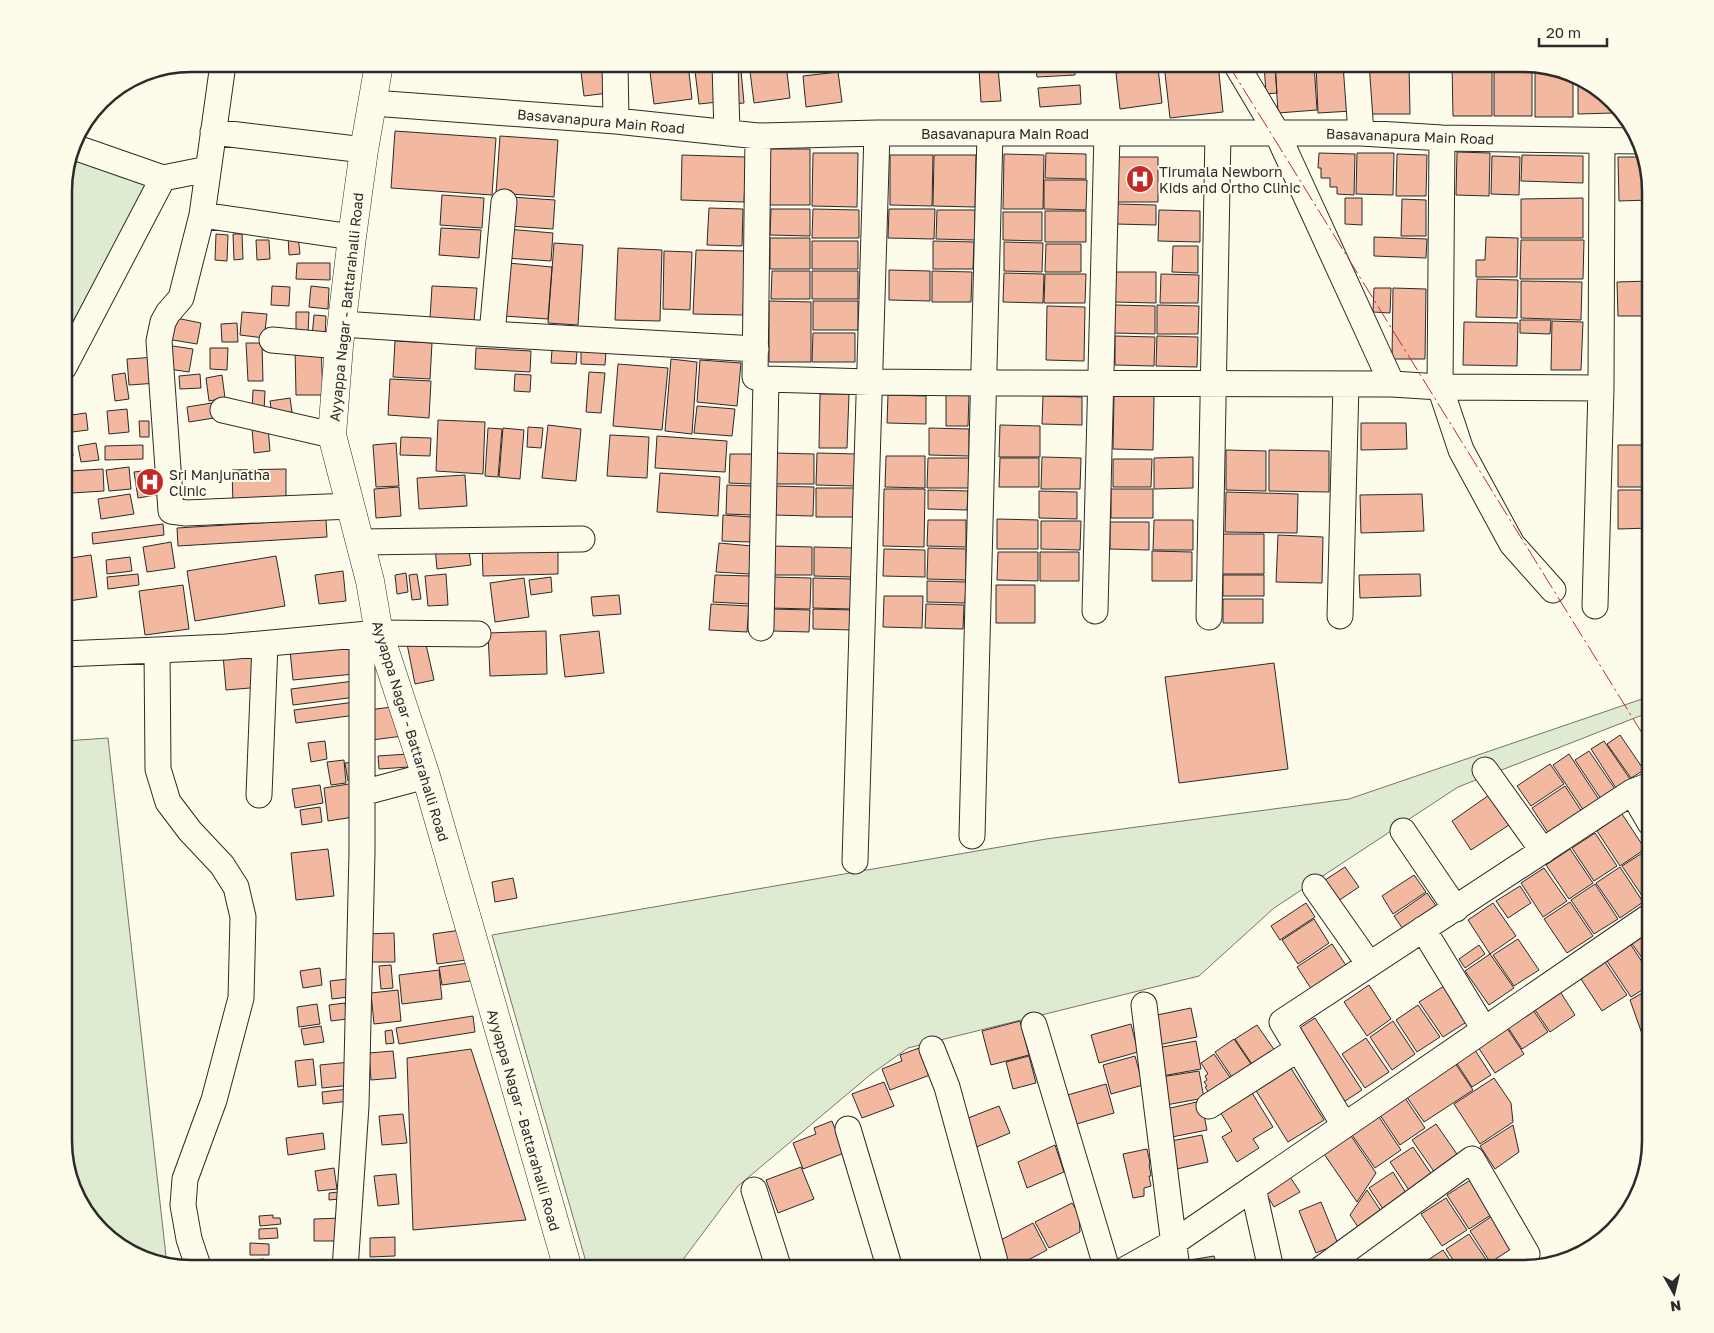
<svg xmlns="http://www.w3.org/2000/svg" width="1714" height="1333" font-family="'Golos Text',sans-serif">
<style>
.green{fill:#deebd1;stroke:#74746e}
.building{fill:#f2b8a0;stroke:#2b2b2b}
.lines{fill:none;stroke-linecap:round;stroke-linejoin:round}
.minor-casing{stroke:#2b2b2b;stroke-width:27}
.major-casing{stroke:#2b2b2b;stroke-width:29}
.minor{stroke:#fdfbea;stroke-width:25}
.major{stroke:#fdfbea;stroke-width:28}
.power{stroke:#c62828;stroke-width:1;stroke-dasharray:18 4 2.5 4;stroke-linecap:butt}
.labels{text-anchor:middle;dominant-baseline:central;stroke-width:4;stroke-linejoin:round;paint-order:stroke}
.street-label{font-size:14px;fill:#2b2b2b;stroke:#fdfbea}
.poi-label{font-size:14px;fill:#2b2b2b;stroke:#fdfbea;text-anchor:start}
.rim{fill:none;stroke:#2b2b2b;stroke-width:2.5}
</style>
<rect width="100%" height="100%" fill="#fdfbea"/>
<path class="green" d="M72,154L150,185L64,337V183Z
M1645,698L1650,701V712L1458,787L1274,908L1199,976L908,1048L870,1075L738,1186L676,1269H588L492,935L1046,839L1349,799Z
M108,738L167,1265L150,1262L113,1243L77,1198L64,1150V741Z"/>
<path class="building" d="M580,64H604L608,93L584,96Z
M649,64H688L692,99L654,104Z
M749,64H786L790,98L754,103Z
M1036,64H1075V75L1037,77Z
M1164,64H1218L1223,112L1170,118Z
M1264,64H1275L1277,93L1266,94Z
M1275,64H1314L1317,110L1278,113Z
M1316,64H1349L1352,111L1318,113Z
M1368,64H1409L1410,114H1368Z
M1452,64H1492V116H1453Z
M1494,64L1532,65V116H1494Z
M1535,66L1564,71L1573,75V117H1535Z
M998,68L1001,101L981,102L979,69Z
M1158,68L1162,103L1120,109L1116,73Z
M714,69L718,102L699,104L695,71Z
M741,71L744,103L731,104L729,73Z
M838,72L842,102L806,107L803,76Z
M1578,78L1601,90L1614,107V113L1578,114Z
M1080,85L1081,104L1040,107L1038,88Z
M1616,109L1623,118H1616Z
M395,131L496,138L492,195L391,188Z
M500,136L558,140L554,197L496,193Z
M770,149H810V205H770Z
M1457,152L1490,153L1489,196L1456,195Z
M813,153H858L857,207L812,206Z
M1046,153L1086,154V179L1045,178Z
M1319,153L1355,154L1354,195L1337,194V187H1330V178H1321V168H1318Z
M1357,153H1394L1393,195L1356,194Z
M1004,154L1044,155L1043,209H1003Z
M1397,154L1427,155L1426,196H1396Z
M682,155L746,157L744,202L681,200Z
M890,155H933L932,206L890,205Z
M934,155H976L975,207L933,206Z
M1522,155L1583,156V183L1521,181Z
M1492,156L1520,157L1519,195L1491,194Z
M1117,157H1158V202H1116Z
M1618,157H1642L1650,191V200L1619,201Z
M1044,180H1087L1086,210L1044,209Z
M442,195L484,198L482,228L440,225Z
M511,197L555,200L553,229L509,226Z
M1345,198H1362V225L1345,224Z
M1583,198V238H1521V199Z
M1402,199L1426,200V236H1401Z
M1116,204L1156,205V225L1116,224Z
M709,208L743,209L742,246L707,245Z
M771,209H810V236L770,235Z
M813,209L859,210V238H812Z
M889,209H935L934,239L888,238Z
M937,210H975V240L936,239Z
M1159,210L1200,211V242L1158,241Z
M1045,211H1086V242H1045Z
M1003,212H1042V241L1003,240Z
M441,228L481,230L479,258L439,255Z
M507,229L553,233L551,261L505,258Z
M216,234L228,235L227,261L215,260Z
M233,234H242L243,259L234,260Z
M298,235L300,254L289,255L288,236Z
M1374,237L1427,239L1426,258L1374,256Z
M1486,237L1518,238L1517,277H1476V260H1485Z
M770,238H810V269H770Z
M256,240H269L270,259L257,260Z
M1521,240H1584L1583,279H1520Z
M812,241H858V269H812Z
M933,241L974,242L973,269H933Z
M1004,242L1043,243L1042,272L1004,271Z
M554,243L583,245L578,325L548,323Z
M1046,244H1081V272H1045Z
M1173,246H1198V273L1172,272Z
M618,248L662,250L660,321L615,320Z
M696,250L745,251L743,315L693,314Z
M664,251L692,252L690,310L663,309Z
M297,263H330V280L296,279Z
M508,263L552,267L548,319L504,316Z
M889,270L930,271V301L889,300Z
M772,271H810V299H771Z
M812,271H858V299H812Z
M932,271L972,272L971,302H932Z
M1115,272H1156V303L1114,302Z
M1004,273L1044,274L1043,303L1003,302Z
M1045,274H1086L1085,303H1044Z
M1161,274L1199,275L1198,303H1160Z
M1477,279L1518,280L1517,318L1476,317Z
M1521,281L1582,282L1581,320L1521,318Z
M1650,281V316H1618L1617,282Z
M272,286L290,287L289,306L271,305Z
M311,286L329,288L328,309L309,307Z
M432,286L477,288L474,321L430,318Z
M1374,288H1391L1390,313L1373,312Z
M1393,288L1426,289L1425,359H1392Z
M769,301L811,302V362H769Z
M813,301H858V330H813Z
M1115,305L1155,306V334L1114,333Z
M1157,305L1199,306L1198,334H1157Z
M1047,306L1085,307L1084,361L1046,360Z
M242,312L267,314L264,338L240,335Z
M296,312H309L308,334H296Z
M314,315L326,316L325,338L312,337Z
M171,317L201,323L197,344L167,339Z
M1520,320H1551L1550,334L1520,333Z
M1552,321L1583,322L1581,370H1551Z
M1464,322L1518,323L1517,366L1463,365Z
M237,323L238,342H222L221,324Z
M813,333H855V362H812Z
M1115,336L1155,337L1154,366L1115,365Z
M1157,336L1198,337L1197,367L1156,366Z
M395,341L432,343L430,379L393,377Z
M246,343H262L263,381H248Z
M166,345L193,349L189,372L162,368Z
M295,347H321L323,395H296Z
M210,348H228L227,370L210,369Z
M476,348L531,351L530,372L475,369Z
M552,350L577,351L576,364L551,363Z
M581,351L606,352L605,365L581,364Z
M156,357L158,383L129,385L127,359Z
M671,359L697,362L692,434L665,431Z
M700,360L741,363L737,406L697,402Z
M618,364L668,368L662,430L613,426Z
M589,372L605,373L601,413L586,412Z
M125,373L129,399L115,401L112,375Z
M200,374L201,388L180,389L179,376Z
M515,374L531,375L530,392L514,391Z
M222,375L225,398L209,401L206,378Z
M390,379L431,381L429,418L388,415Z
M253,390L265,391L264,411H252Z
M820,394H849L847,448H819Z
M888,395L926,396V424L887,423Z
M946,395H969L968,426H946Z
M1043,396L1082,397V425L1042,424Z
M1114,396H1154L1153,450L1113,449Z
M290,398L292,412L272,415L270,401Z
M212,403L214,418L189,422L187,407Z
M697,406L735,409L732,436L694,433Z
M127,409L129,432L109,434L107,411Z
M86,413L88,430L64,433V416Z
M438,420L485,422L483,474L436,471Z
M139,421H149V437H140Z
M1361,423H1406L1407,449L1361,450Z
M548,425L581,429L576,481L542,478Z
M1000,425L1040,426V457H999Z
M268,426L270,451L254,453L252,428Z
M528,427L543,428L541,448L527,447Z
M488,428L502,429L498,477L485,476Z
M503,428L524,430L520,479L499,477Z
M929,428L969,429V456L929,455Z
M610,435L649,437L647,478L607,476Z
M657,436L727,441L725,472L655,468Z
M401,437L431,438L430,456L400,455Z
M71,439L73,456L64,457V440Z
M96,443L99,460L81,462L78,446Z
M396,443L399,486L376,487L373,445Z
M143,445V459L105,460V446Z
M1618,445H1650V487H1618Z
M1226,450L1266,451V491L1226,490Z
M1269,450L1329,451V492L1269,491Z
M774,453L814,454V484H773Z
M817,453L856,454L855,486L816,485Z
M730,454H753L752,484L729,483Z
M886,456H925V488L885,487Z
M1042,457L1081,458L1080,489H1041Z
M1193,457V488L1154,489V458Z
M928,458H970L969,488H927Z
M1000,458H1039V487H999Z
M1113,459H1152L1151,487H1113Z
M129,467L131,489L109,491L106,470Z
M103,469L104,491L72,493L70,471Z
M158,469L162,494L138,498L134,472Z
M286,469V504H233L232,470Z
M660,473L720,477L718,516L657,512Z
M465,475L467,506L419,509L417,478Z
M727,485L753,486L752,515L726,514Z
M772,486L814,487L813,516L772,515Z
M399,487L401,516L376,518L374,489Z
M816,488H855L854,517H816Z
M884,489H925L924,547L883,546Z
M1111,489H1153V518H1111Z
M928,490L968,491L967,510L928,509Z
M1618,490H1650V528L1618,529Z
M1039,491L1077,492V519L1039,518Z
M1226,492L1298,494L1297,533L1225,532Z
M130,494L134,514L101,519L98,499Z
M1422,494L1424,531L1361,533L1360,495Z
M723,515L751,517L750,542L722,541Z
M326,519L327,537L178,546L177,528Z
M997,519L1038,520V549H997Z
M928,520H966V547L927,546Z
M1154,520H1193V550H1153Z
M1041,521H1081L1080,550L1041,549Z
M1110,522H1149V550L1110,549Z
M163,524L164,535L93,544L92,533Z
M1222,534H1264V574H1222Z
M1278,535L1323,537L1322,583L1276,582Z
M171,542L175,568L147,572L143,547Z
M719,543L752,546L749,574L716,572Z
M468,544L471,565L437,569L435,547Z
M558,545V574L483,576L482,546Z
M772,546L812,547V575H772Z
M814,547L854,548V577L814,576Z
M928,548L966,549V580L927,579Z
M884,549L925,550V577L883,576Z
M1152,551L1192,552V581H1152Z
M998,552H1038V581L997,580Z
M1040,552H1079V581H1040Z
M91,555L97,597L68,601L64,576V559Z
M276,556L285,606L195,621L187,571Z
M130,557L132,571L107,574L106,560Z
M343,571L346,601L319,604L315,575Z
M406,573L408,592L397,594L395,575Z
M138,574L139,585L108,589L107,577Z
M417,574L421,599L412,600L409,575Z
M446,574L448,605L428,606L425,576Z
M1420,574L1421,596L1360,598L1359,575Z
M715,575L751,576L750,604L713,602Z
M1223,575H1264V596H1223Z
M551,577L552,592L531,595L529,580Z
M772,577L811,578L810,609L771,608Z
M524,578L529,617L495,622L490,583Z
M813,578L854,579L853,609L813,608Z
M927,581L966,582L965,603L927,602Z
M183,585L189,629L145,635L139,591Z
M996,585H1035V623H996Z
M619,595L621,614L593,616L591,597Z
M884,596H923L922,628L883,627Z
M1223,599H1263V623H1223Z
M711,604L749,606L747,632L709,630Z
M926,604L964,605L963,629L925,628Z
M772,609L810,610L809,632L772,631Z
M813,609L853,610V630L813,629Z
M546,631L547,674L490,676L488,633Z
M599,631L604,673L565,677L560,635Z
M425,640L434,680L415,684L407,644Z
M351,644L354,674L293,680L290,651Z
M259,653L262,687L226,690L223,655Z
M1274,663L1288,769L1179,783L1165,677Z
M354,681L356,697L293,705L291,689Z
M355,702L356,715L296,723L294,710Z
M400,706L403,736L372,740L368,710Z
M1620,735L1644,770L1631,778L1607,744Z
M325,741L327,759L311,762L308,743Z
M1604,741L1630,779L1616,788L1591,749Z
M1589,751L1615,789L1601,799L1575,760Z
M408,754L409,767L379,769L378,756Z
M1569,754L1600,801L1584,811L1553,765Z
M344,760L346,783L331,785L327,762Z
M357,762L359,780L348,781L345,763Z
M1550,764L1564,784L1531,806L1517,786Z
M355,783L360,816L328,821L324,788Z
M320,785L323,803L295,808L292,789Z
M1565,786L1582,812L1549,834L1532,808Z
M1492,793L1512,823L1471,850L1452,821Z
M320,807L322,822L302,825L300,810Z
M1622,814L1645,849L1620,866L1597,831Z
M1595,833L1617,866L1594,881L1572,848Z
M328,849L334,896L296,900L291,853Z
M1570,849L1593,883L1569,899L1546,865Z
M1647,850L1650,855V897L1645,900L1622,866Z
M1345,867L1359,887L1335,903L1322,882Z
M1620,867L1643,902L1620,918L1596,883Z
M1544,868L1567,901L1543,917L1521,883Z
M1414,875L1426,892L1393,914L1382,896Z
M513,878L517,898L495,902L492,882Z
M1595,884L1618,919L1594,934L1571,900Z
M1520,886L1531,903L1508,918L1496,901Z
M1427,893L1439,910L1405,932L1394,916Z
M1570,902L1593,936L1567,953L1544,919Z
M1306,903L1315,917L1280,940L1271,926Z
M1493,903L1516,936L1490,954L1468,920Z
M1314,919L1329,943L1298,964L1282,940Z
M1650,928V969L1630,941Z
M461,930L466,960L437,964L433,934Z
M394,933L395,962H367L366,934Z
M1518,939L1539,970L1514,986L1493,955Z
M1629,942L1650,974V985L1631,997L1605,958Z
M1332,944L1349,970L1314,993L1297,967Z
M1479,945L1485,954L1465,968L1459,959Z
M1490,954L1514,988L1489,1005L1465,971Z
M1603,959L1627,995L1602,1011L1579,976Z
M476,962L478,980L442,985L439,967Z
M391,965L393,988L381,989L379,966Z
M320,968L322,985L303,988L300,971Z
M439,970L442,999L402,1004L399,975Z
M347,979L349,997L332,999L330,981Z
M1369,985L1391,1019L1367,1036L1344,1002Z
M1444,986L1468,1021L1443,1037L1419,1002Z
M1650,989V1043L1646,1045L1630,1000Z
M398,990L401,1021L374,1024L371,993Z
M1559,990L1575,1015L1550,1032L1533,1007Z
M345,1003L347,1019L331,1021L329,1005Z
M317,1004L320,1024L299,1027L297,1007Z
M1418,1005L1440,1037L1417,1052L1396,1020Z
M1531,1007L1548,1032L1522,1049L1505,1023Z
M1191,1008L1197,1037L1158,1045L1152,1016Z
M473,1016L475,1032L399,1044L396,1028Z
M1315,1018L1362,1090L1339,1105L1292,1033Z
M1020,1021L1029,1055L991,1065L982,1031Z
M1393,1021L1415,1054L1392,1070L1370,1037Z
M1131,1024L1138,1052L1099,1063L1091,1035Z
M1257,1025L1280,1058L1258,1073L1235,1039Z
M1505,1025L1524,1054L1495,1073L1476,1044Z
M321,1026L324,1042L304,1045L301,1029Z
M392,1030L394,1043L386,1044L385,1031Z
M1366,1038L1389,1072L1365,1088L1342,1054Z
M1234,1039L1257,1073L1238,1086L1215,1052Z
M1196,1041L1201,1069L1162,1076L1157,1048Z
M1473,1047L1491,1075L1472,1087L1454,1059Z
M919,1048L930,1075L890,1090L882,1069L902,1061L900,1055Z
M471,1049L526,1220L413,1230L407,1058Z
M393,1051L396,1078L371,1080L369,1053Z
M1214,1054L1236,1086L1214,1101L1205,1087L1207,1086L1204,1082L1207,1080L1205,1076L1208,1074L1201,1063Z
M1029,1056L1036,1083L1013,1089L1006,1062Z
M1135,1056L1143,1085L1111,1094L1103,1065Z
M313,1059L316,1085L298,1087L295,1061Z
M1285,1059L1324,1120L1288,1142L1250,1081Z
M1453,1060L1473,1090L1424,1122L1404,1093Z
M350,1062L352,1085L322,1088L320,1065Z
M1199,1071L1204,1098L1166,1105L1161,1077Z
M1494,1078L1511,1103L1513,1122L1480,1144L1454,1104Z
M884,1082L894,1106L862,1118L852,1094Z
M1106,1084L1114,1113L1073,1125L1064,1096Z
M1249,1088L1273,1127L1253,1139L1259,1148L1237,1162L1222,1137L1232,1131L1217,1107Z
M348,1089L349,1101L323,1104L322,1092Z
M1403,1095L1425,1128L1400,1145L1378,1112Z
M1201,1101L1207,1130L1172,1137L1166,1109Z
M999,1106L1010,1133L974,1148L963,1120Z
M403,1114L407,1143L382,1145L379,1116Z
M1377,1114L1401,1150L1375,1168L1350,1132Z
M832,1121L844,1153L803,1169L793,1143L816,1134L814,1128Z
M1436,1124L1459,1157L1435,1173L1412,1140Z
M1513,1125L1519,1152L1495,1169L1480,1146Z
M323,1133L325,1149L288,1155L286,1138Z
M1349,1133L1376,1173L1357,1202L1322,1151Z
M1202,1135L1208,1162L1172,1170L1166,1142Z
M1055,1145L1064,1172L1027,1188L1018,1162Z
M1413,1147L1432,1175L1409,1190L1390,1162Z
M1147,1149L1150,1163L1149,1164L1151,1176H1149L1151,1186L1144,1188V1196L1133,1198L1123,1154Z
M801,1167L814,1199L778,1213L766,1180Z
M334,1168L337,1189L318,1191L315,1171Z
M1393,1172L1406,1193L1383,1209L1369,1188Z
M396,1174L399,1204L378,1206L374,1176Z
M1288,1174L1300,1192L1274,1207L1263,1189Z
M1472,1179L1494,1213L1469,1229L1447,1195Z
M1367,1190L1381,1211L1358,1227L1350,1215Z
M348,1191L349,1198L329,1200V1193Z
M1446,1198L1467,1230L1442,1246L1421,1214Z
M1321,1202L1338,1244L1316,1253L1299,1211Z
M1072,1203L1079,1214L1080,1232L1049,1248L1035,1222Z
M1495,1214L1518,1248L1492,1265L1470,1231Z
M273,1215V1218H280L281,1224L260,1226L259,1216Z
M341,1218V1241H314V1219Z
M1033,1223L1047,1250L1011,1269L997,1242Z
M277,1228L278,1238L259,1239V1229Z
M1469,1234L1491,1267L1487,1269H1459L1446,1249Z
M395,1237V1256L370,1257V1238Z
M250,1243L269,1244V1255H250Z
M1443,1250L1456,1269H1421L1419,1266Z
M1214,1256L1217,1269H1179L1178,1262Z
M264,1259V1266H272L273,1269H252L251,1260Z
M374,1260H395V1269H374Z
M300,1261L319,1264L318,1269H277L278,1263L299,1266Z
M833,1261L836,1269H813Z"/>
<g class="lines">
<g class="minor-casing">
<path id="minor" d="M223,64L202,215L181,298L168,313L163,322L159,341L171,511L186,513L351,506
M615,64L616,121
M725,64L727,133
M1236,64L1277,133L1392,384
M1356,64L1361,133
M373,103L616,121L758,136L877,133H1361L1442,138L1639,141
M213,132L364,150
M758,136L755,377L766,379L761,628
M1442,138L1440,387L1601,388L1602,141
M74,147L163,178
M202,215L352,237
M342,324L492,334L756,349
M492,334L504,202
M272,340L339,346
M64,367L163,178L208,169
M766,379L870,382L984,383L1392,384L1440,387L1461,450L1512,544L1553,590
M223,410L332,435
M360,542L582,539
M1595,606L1601,388
M1095,611L1107,133
M1340,616L1346,384
M1209,617L1218,133
M157,650L158,769L168,802L190,831L222,865L236,887L243,917L241,998L214,1100L185,1179L183,1205L189,1239L199,1269
M64,654L226,647L379,633L478,634
M1485,770L1543,851
M1632,792L1650,823
M362,793L426,776
M259,795L265,644
M1403,831L1456,909
M972,836L990,133
M855,861L877,133
M1315,887L1369,964
M1423,929L1484,1029
M1144,1005L1177,1269
M1034,1025L1107,1269
M932,1049L947,1087L997,1269
M1209,1106L1298,1049
M1344,1125L1282,1022L1632,792L1650,785
M848,1129L890,1269
M1253,1188L1271,1269
M754,1190L779,1269
M345,1269L356,1106L362,852V635
M1126,1269L1173,1243L1650,916
M1321,1269L1472,1159L1527,1254L1504,1269"/>
</g>
<g class="major-casing">
<path id="major" d="M379,64L364,150L352,237L339,346L332,435L370,581L379,633L426,776L568,1269"/>
</g>
<use href="#minor" class="minor"/>
<use href="#major" class="major"/>
<path class="power" d="M1228,64L1650,746"/>
</g>
<defs>
<g id="hospital-disc" transform="scale(1.4375)"><circle r="9.5" fill="#c62828" stroke="#fdfbea"/><path d="M-5-5h3v3.5h4V-5h3V5h-3V1.5h-4V5h-3Z" fill="#fff"/></g>
</defs>
<g fill-rule="evenodd">
<use href="#hospital-disc" x="1140" y="179"/>
<use href="#hospital-disc" x="150" y="482"/>
</g>
<g class="labels">
<g class="street-label">
<text transform="translate(601 121) rotate(5)">Basavanapura Main Road</text>
<text x="1005" y="133">Basavanapura Main Road</text>
<text transform="translate(1410 136) rotate(2)">Basavanapura Main Road</text>
<text transform="translate(346 307) rotate(-84)">Ayyappa Nagar - Battarahalli Road</text>
<text transform="translate(411 731) rotate(73)">Ayyappa Nagar - Battarahalli Road</text>
<text transform="translate(524 1120) rotate(74)">Ayyappa Nagar - Battarahalli Road</text>
</g>
<g class="poi-label">
<text x="1159" y="171">Tirumala Newborn<tspan x="1159" dy="16">Kids and Ortho Clinic</tspan></text>
<text x="169" y="474">Sri Manjunatha<tspan x="169" dy="16">Clinic</tspan></text>
</g>
</g>
<path d="M0 0H1714V1333H0ZM191 72H1523A119 119 0 0 1 1642 191V1141A119 119 0 0 1 1523 1260H191A119 119 0 0 1 72 1141V191A119 119 0 0 1 191 72Z" fill="#fdfbea" fill-rule="evenodd"/>
<path class="rim" d="M191 72H1523A119 119 0 0 1 1642 191V1141A119 119 0 0 1 1523 1260H191A119 119 0 0 1 72 1141V191A119 119 0 0 1 191 72Z"/>
<g transform="translate(1674 1293) rotate(172)" stroke="#fdfbea" stroke-width="4" paint-order="stroke">
<path d="M0-4L9 19L0 12L-9 19Z" fill="#2b2b2b"/>
<text y="-8" font-size="14" font-weight="bold" text-anchor="middle" fill="#2b2b2b">N</text>
</g>
<path d="M1539 38v8h68v-8" fill="none" stroke="#2b2b2b" stroke-width="2.5"/>
<text x="1546" y="38" font-size="15" fill="#2b2b2b" stroke="#fdfbea" stroke-width="4" paint-order="stroke">20 m</text>
</svg>
